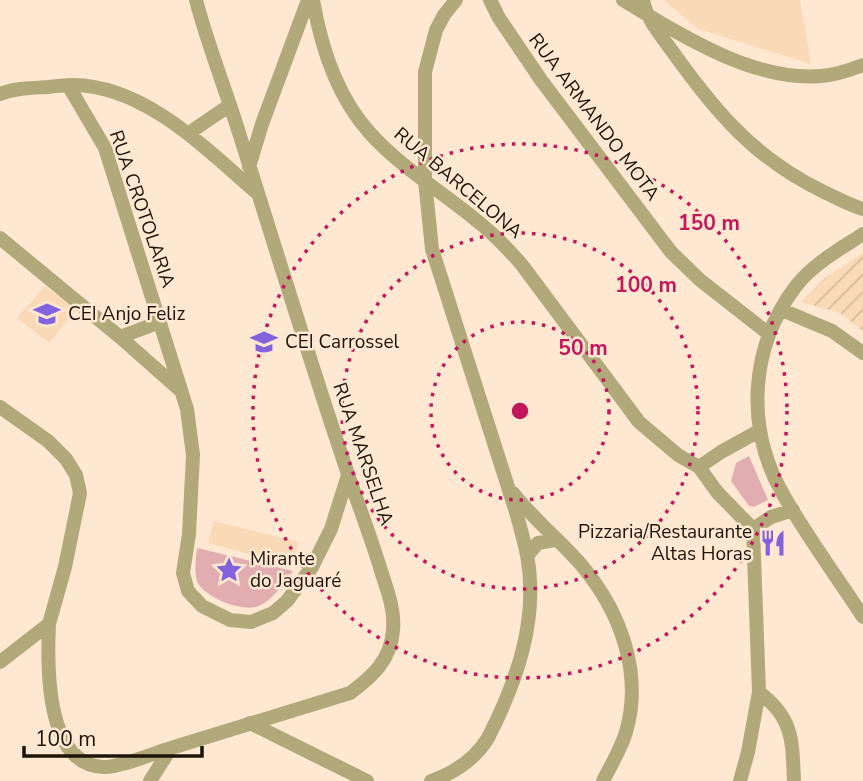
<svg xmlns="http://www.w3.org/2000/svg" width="863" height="781" font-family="'Nunito Sans',sans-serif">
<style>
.built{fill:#fadab6}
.industrial{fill:url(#industrial-furrows)}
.park{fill:#e2adb0}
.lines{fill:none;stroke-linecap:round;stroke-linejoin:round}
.street{stroke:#b2a97b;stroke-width:14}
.ring{fill:none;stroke:#c2185b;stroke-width:3.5;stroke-dasharray:3.5 7}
.labels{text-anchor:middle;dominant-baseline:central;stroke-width:5;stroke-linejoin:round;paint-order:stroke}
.street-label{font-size:19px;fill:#1e140a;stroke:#fee8d1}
.poi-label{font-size:19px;fill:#1e140a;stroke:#fee8d1;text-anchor:start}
.centre{fill:#c2185b;stroke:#fee8d1;stroke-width:3.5}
.ring-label{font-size:21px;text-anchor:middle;font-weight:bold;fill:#c2185b;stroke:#fee8d1;stroke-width:5;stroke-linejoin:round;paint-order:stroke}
</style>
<defs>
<pattern id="industrial-furrows" width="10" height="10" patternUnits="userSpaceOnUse" patternTransform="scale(1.75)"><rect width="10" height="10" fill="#fadab6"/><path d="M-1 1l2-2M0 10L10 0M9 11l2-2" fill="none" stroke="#d6ba9b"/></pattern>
</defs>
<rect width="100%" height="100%" fill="#fee8d1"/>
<path class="built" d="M664,0H800L811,64L698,29Z
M45,286L77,310L49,343L17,318Z
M214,521L299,542L291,565L208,543Z"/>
<path class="industrial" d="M863,253V331L840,313L802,302L825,278Z"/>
<path class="park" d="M749,456L768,500L754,507L749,506L731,481L736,463Z
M197,548L293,571C283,583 273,600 259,606C243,613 203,597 197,581C194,571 196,558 197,548Z"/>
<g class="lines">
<path class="street" d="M313,0C321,47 336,95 369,132C399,166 441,191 476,220C493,233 508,249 522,265L639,422L678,455L699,467
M490,0L499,18L541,80L671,252L700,280L769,334
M623,0C679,34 753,82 821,76C836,75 850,70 863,65
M643,0C647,21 663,38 675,55C718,115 756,159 824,192C837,198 849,205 863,209
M68,85L105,148L187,409L193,455L189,534L183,573L188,591L202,606L230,620L251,622L273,613L287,601L312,567L331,529L348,475
M0,94C15,88 31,88 48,87C56,86 66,85 74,85C145,86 206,149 256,192
M189,133L230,105
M249,167L262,124L308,0
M863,234C840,249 813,264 796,286C749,348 745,429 784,496C808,538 837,577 863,617
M0,238L120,337L180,390
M782,310L832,331L863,353
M120,337L160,322
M0,407L48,441L66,459L76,475L80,493L65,567L49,624L0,662
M513,493C534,520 561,541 583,567C621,613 643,674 626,732C621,749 611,765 603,781
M753,529L717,492L699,467L721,452L759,431
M753,529L771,517L793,510
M527,556L538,543L555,540
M49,624C47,665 45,764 103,767C119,768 154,753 171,748
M759,692C794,719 792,740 794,781
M250,723L367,781
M150,781L171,748L350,693C372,677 391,660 393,630C395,611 388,592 382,574C372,540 359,507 348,474C310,362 276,249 240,136C226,90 208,46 196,0
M431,781C454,773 475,759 488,738C517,681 539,619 527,555C524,540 520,526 516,512L432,249L425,181V72L436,30L444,15L456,0
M740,781L748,752L759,692L753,529"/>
</g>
<g class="ring">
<circle cx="520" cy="411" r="89"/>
<circle cx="520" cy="411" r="178"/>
<circle cx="520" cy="411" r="267"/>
</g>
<defs>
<g id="school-bare" transform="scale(2.1)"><path d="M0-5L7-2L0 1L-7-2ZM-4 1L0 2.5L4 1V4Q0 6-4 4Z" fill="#8362dd" stroke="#fee8d1" stroke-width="2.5" paint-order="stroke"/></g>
<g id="restaurant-bare" transform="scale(2.1)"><path d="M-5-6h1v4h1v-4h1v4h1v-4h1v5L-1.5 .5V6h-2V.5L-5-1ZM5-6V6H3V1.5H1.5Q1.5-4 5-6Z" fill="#8362dd" stroke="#fee8d1" stroke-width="2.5" paint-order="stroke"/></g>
<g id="sight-bare" transform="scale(2.1)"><path d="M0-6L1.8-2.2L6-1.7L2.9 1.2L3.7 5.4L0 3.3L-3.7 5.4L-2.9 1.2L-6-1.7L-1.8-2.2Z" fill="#8362dd" stroke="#fee8d1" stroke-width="2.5" paint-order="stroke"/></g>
</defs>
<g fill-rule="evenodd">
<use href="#school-bare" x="47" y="314"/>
<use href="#school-bare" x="264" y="342"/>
<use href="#restaurant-bare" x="773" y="543"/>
<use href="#sight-bare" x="229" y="570"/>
</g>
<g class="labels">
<g class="street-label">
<text transform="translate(594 117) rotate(53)">RUA ARMANDO MOTA</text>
<text transform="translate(458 183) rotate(40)">RUA BARCELONA</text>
<text transform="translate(142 209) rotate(71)">RUA CROTOLARIA</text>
<text transform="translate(363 454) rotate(71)">RUA MARSELHA</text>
</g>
<g class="poi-label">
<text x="68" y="314">CEI Anjo Feliz</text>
<text x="285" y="342">CEI Carrossel</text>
<text x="752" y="532" text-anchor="end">Pizzaria/Restaurante<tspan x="752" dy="22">Altas Horas</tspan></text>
<text x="250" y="559">Mirante<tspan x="250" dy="22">do Jaguaré</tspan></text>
</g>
</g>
<circle cx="520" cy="411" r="10" class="centre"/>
<g class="ring-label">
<text x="709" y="230">150 m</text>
<text x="646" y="292">100 m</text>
<text x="583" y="355">50 m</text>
</g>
<path d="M24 746v10h178v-10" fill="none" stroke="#1e140a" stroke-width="3.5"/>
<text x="35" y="746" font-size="21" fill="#1e140a" stroke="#fee8d1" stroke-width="5" paint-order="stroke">100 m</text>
</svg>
